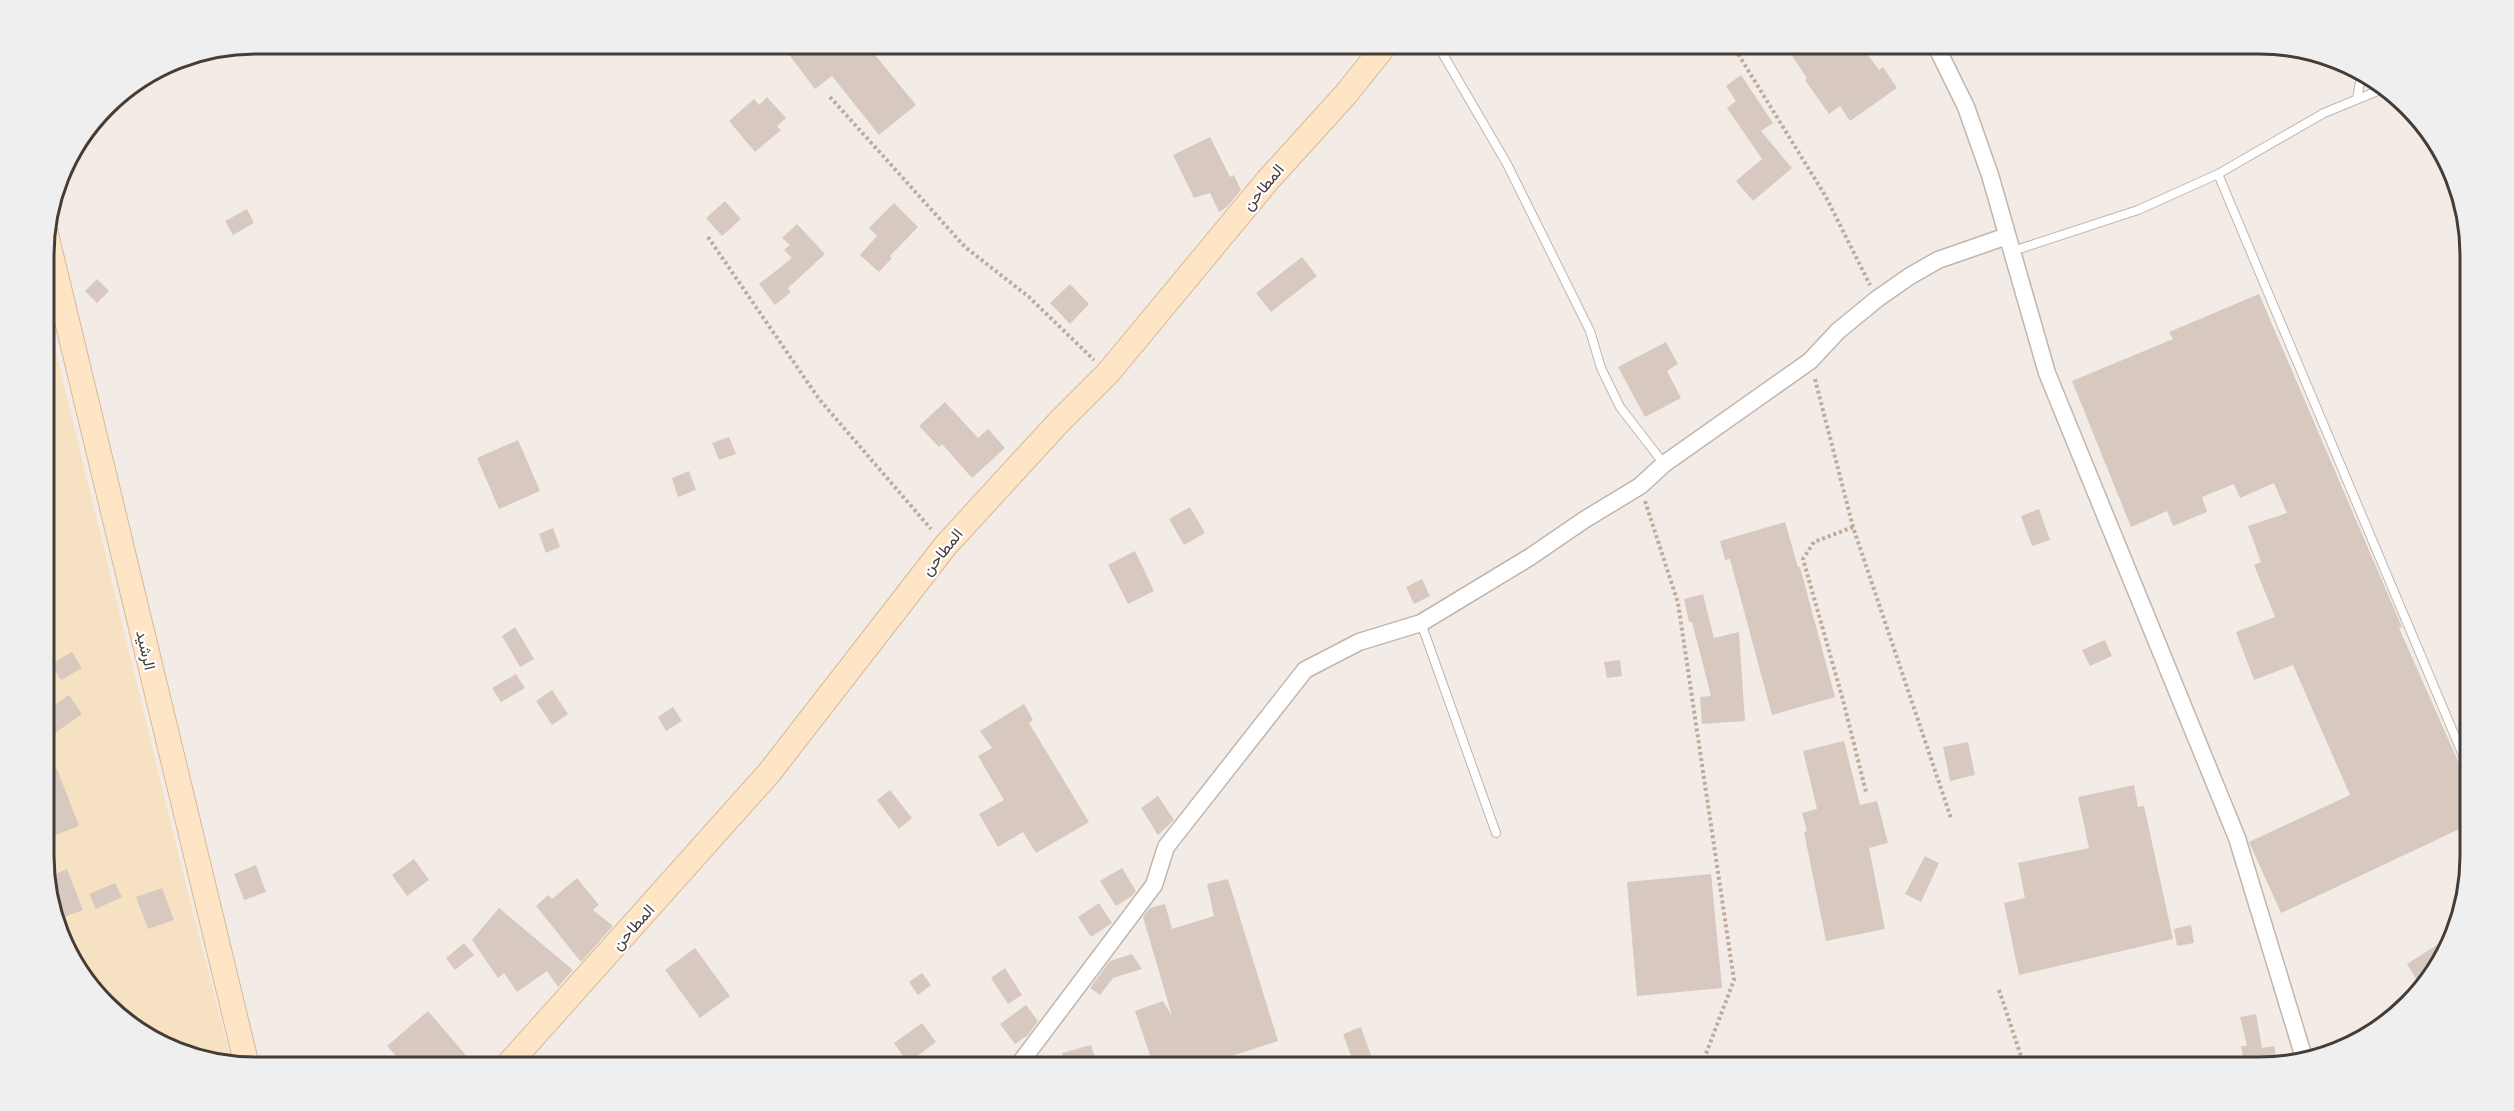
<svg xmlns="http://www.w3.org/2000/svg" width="2514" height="1111" font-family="Montserrat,Vazirmatn,sans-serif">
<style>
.sand{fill:#f6e2c2}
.building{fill:#d7c9bf}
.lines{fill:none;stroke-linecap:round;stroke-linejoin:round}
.service-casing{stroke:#c1b5ac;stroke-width:10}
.minor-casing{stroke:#c1b5ac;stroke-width:19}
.secondary-casing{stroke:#d5b999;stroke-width:26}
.path{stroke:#bfab9a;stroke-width:4;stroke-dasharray:3 3;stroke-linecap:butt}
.service{stroke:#fff;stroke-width:8}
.minor{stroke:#fff;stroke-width:16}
.secondary{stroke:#fde5c5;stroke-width:24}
.labels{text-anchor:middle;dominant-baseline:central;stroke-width:4.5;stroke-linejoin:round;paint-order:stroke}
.street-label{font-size:16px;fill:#453c35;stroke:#fff}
.rim{fill:none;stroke:#453c35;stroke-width:3}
</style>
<rect width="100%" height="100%" fill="#f3ece6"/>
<path class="sand" d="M44,302L180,861L232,1063L174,1052L87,985L45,884Z"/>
<path class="building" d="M781,44H866L916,105L879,135L832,76L815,89Z
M1809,44H1823L1830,53L1844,44H1860L1879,70L1883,67L1897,88L1850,121L1840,106L1829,114L1805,80L1807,78L1792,56Z
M1741,75L1773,123L1761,131L1792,168L1753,201L1736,181L1762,159L1727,108L1736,101L1726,86Z
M767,97L786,118L777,126L781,130L755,152L729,121L754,99L759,105Z
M1210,137L1230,177L1234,175L1241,190L1227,207L1219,212L1210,193L1194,198L1173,155Z
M725,201L741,219L722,236L706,218Z
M894,203L918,227L890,256L892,258L879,272L860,255L877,236L869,228Z
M247,209L254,223L233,235L225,221Z
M797,224L825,254L788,288L791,292L775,305L759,284L792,258L784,250L790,245L782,238Z
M1302,257L1317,276L1271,312L1256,293Z
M97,279L109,291L97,303L85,291Z
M1070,284L1089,304L1070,324L1050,303Z
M2259,294L2402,627L2399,628L2470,788V824L2281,913L2249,842L2350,795L2293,665L2254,680L2236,632L2275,617L2254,565L2261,562L2248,526L2287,513L2274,483L2240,498L2234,484L2202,497L2207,512L2173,526L2167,511L2131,527L2072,381L2173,339L2169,332Z
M1666,342L1678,364L1667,371L1681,398L1645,417L1618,367Z
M945,402L978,438L988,429L1005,448L972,478L942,444L939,447L919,426Z
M729,437L736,454L719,460L712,443Z
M518,440L540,491L499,509L477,458Z
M689,471L696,490L678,497L672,478Z
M1190,507L1205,533L1184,545L1169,519Z
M2039,509L2050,540L2032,546L2021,516Z
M1785,522L1798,567H1800L1835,697L1772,715L1730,559L1725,560L1720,541Z
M553,528L560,547L546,553L539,534Z
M1135,551L1154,591L1128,604L1108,565Z
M1422,579L1430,596L1414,604L1406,587Z
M1703,594L1714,638L1739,632L1745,721L1702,724L1700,697L1711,696L1692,622H1689L1684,599Z
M515,627L534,659L520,667L502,636Z
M2105,640L2112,656L2090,666L2082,650Z
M72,652L82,668L61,680L51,664Z
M1620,660L1622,676L1607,678L1604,662Z
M516,674L525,688L501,702L492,688Z
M552,690L568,714L552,725L536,701Z
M69,695L82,714L55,733L45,719V712Z
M1024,704L1033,720L1029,723L1089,822L1036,853L1023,832L998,847L979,814L1004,800L978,756L992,748L980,731Z
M673,707L682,721L666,731L658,717Z
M1844,741L1860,805L1877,801L1888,843L1869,848L1885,929L1826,941L1804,832L1807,831L1802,813L1817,809L1803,751Z
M1968,742L1975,775L1950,781L1943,747Z
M57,769L79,826L45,839V774Z
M2134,785L2138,807L2144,806L2173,939L2019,975L2004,903L2025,898L2018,863L2089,848L2078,797Z
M890,790L912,818L899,829L877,800Z
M1158,796L1174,820L1158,835L1141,808Z
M1925,856L1939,863L1921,902L1905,894Z
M414,859L429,880L407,896L392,875Z
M256,865L266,892L244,900L234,874Z
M1122,868L1136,891L1132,896L1116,906L1100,881Z
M67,869L83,910L64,917L48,877Z
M1711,874L1722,988L1637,996L1627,882Z
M577,878L599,905L593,910L613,926L581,962L536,906L548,895L552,899Z
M1228,879L1278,1041L1197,1067H1154L1135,1011L1163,1001L1172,1016L1143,917L1150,908L1165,904L1172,929L1214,916L1207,884Z
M115,883L122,897L96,909L89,894Z
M162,888L174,920L148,929L136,897Z
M1099,903L1112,923L1091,937L1078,917Z
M499,908L573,970L558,987L547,971L517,992L504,973L498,978L472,940Z
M2191,925L2194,943L2177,946L2174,929Z
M2454,934L2455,937L2419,984L2407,964Z
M464,943L474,955L455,970L446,958Z
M695,948L730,996L700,1018L665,970Z
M1132,954L1142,969L1113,978L1100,995L1090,988L1110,961Z
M1005,968L1022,995L1008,1004L991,978Z
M922,973L931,985L918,995L909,982Z
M1026,1005L1038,1021L1028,1035L1015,1044L1000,1024Z
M428,1011L470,1060L461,1067H406L387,1046Z
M2256,1014L2262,1048L2274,1046L2277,1062L2266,1064V1067L2245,1066L2241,1046H2247L2240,1017Z
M922,1023L936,1042L908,1063L894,1043Z
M1361,1027L1375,1067H1355L1343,1034Z
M1091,1045L1098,1067H1067L1062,1053Z"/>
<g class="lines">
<g class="service-casing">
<path id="service" d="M1437,44L1507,164L1590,331L1601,368L1620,407L1664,464
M2357,99L2361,76
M2218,174L2470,772
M2013,251L2138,210L2218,174L2324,113L2380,90
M1421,623L1496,833"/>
</g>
<g class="minor-casing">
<path id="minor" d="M1935,44L1966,107L1990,175L2047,373L2237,838L2305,1061
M1017,1067L1154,885L1166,847L1305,670L1359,642L1421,623L1530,557L1584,520L1640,486L1664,464L1810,361L1838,331L1877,299L1910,276L1938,260L2007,236"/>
</g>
<g class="secondary-casing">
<path id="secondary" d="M46,234L247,1066
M506,1067L769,773L946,545L1058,423L1108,373L1268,180L1346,94L1386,44"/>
</g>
<path class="path" d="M1732,44L1826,197L1870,285
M830,97L965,247L1029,297L1094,360
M708,237L819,399L931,529
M1815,379L1853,527L1951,818
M1645,501L1678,603L1734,980L1701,1067
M1853,527L1814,542L1803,559L1843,700L1866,792
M1999,990L2023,1062L2027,1067
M2011,1067L2023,1062"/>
<use href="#service" class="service"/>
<use href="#minor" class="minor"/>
<use href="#secondary" class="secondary"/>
</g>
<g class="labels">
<g class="street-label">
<text transform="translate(1263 187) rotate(-50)">المطاحن</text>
<text transform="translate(942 552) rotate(-51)">المطاحن</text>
<text transform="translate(146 650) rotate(77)">الرشيد</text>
<text transform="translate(633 927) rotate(-48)">المطاحن</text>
</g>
</g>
<path d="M0 0H2514V1111H0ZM255 54H2259A201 201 0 0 1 2460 255V856A201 201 0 0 1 2259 1057H255A201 201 0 0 1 54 856V255A201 201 0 0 1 255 54Z" fill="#f0efef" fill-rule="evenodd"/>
<path class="rim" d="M255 54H2259A201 201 0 0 1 2460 255V856A201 201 0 0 1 2259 1057H255A201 201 0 0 1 54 856V255A201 201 0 0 1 255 54Z"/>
</svg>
